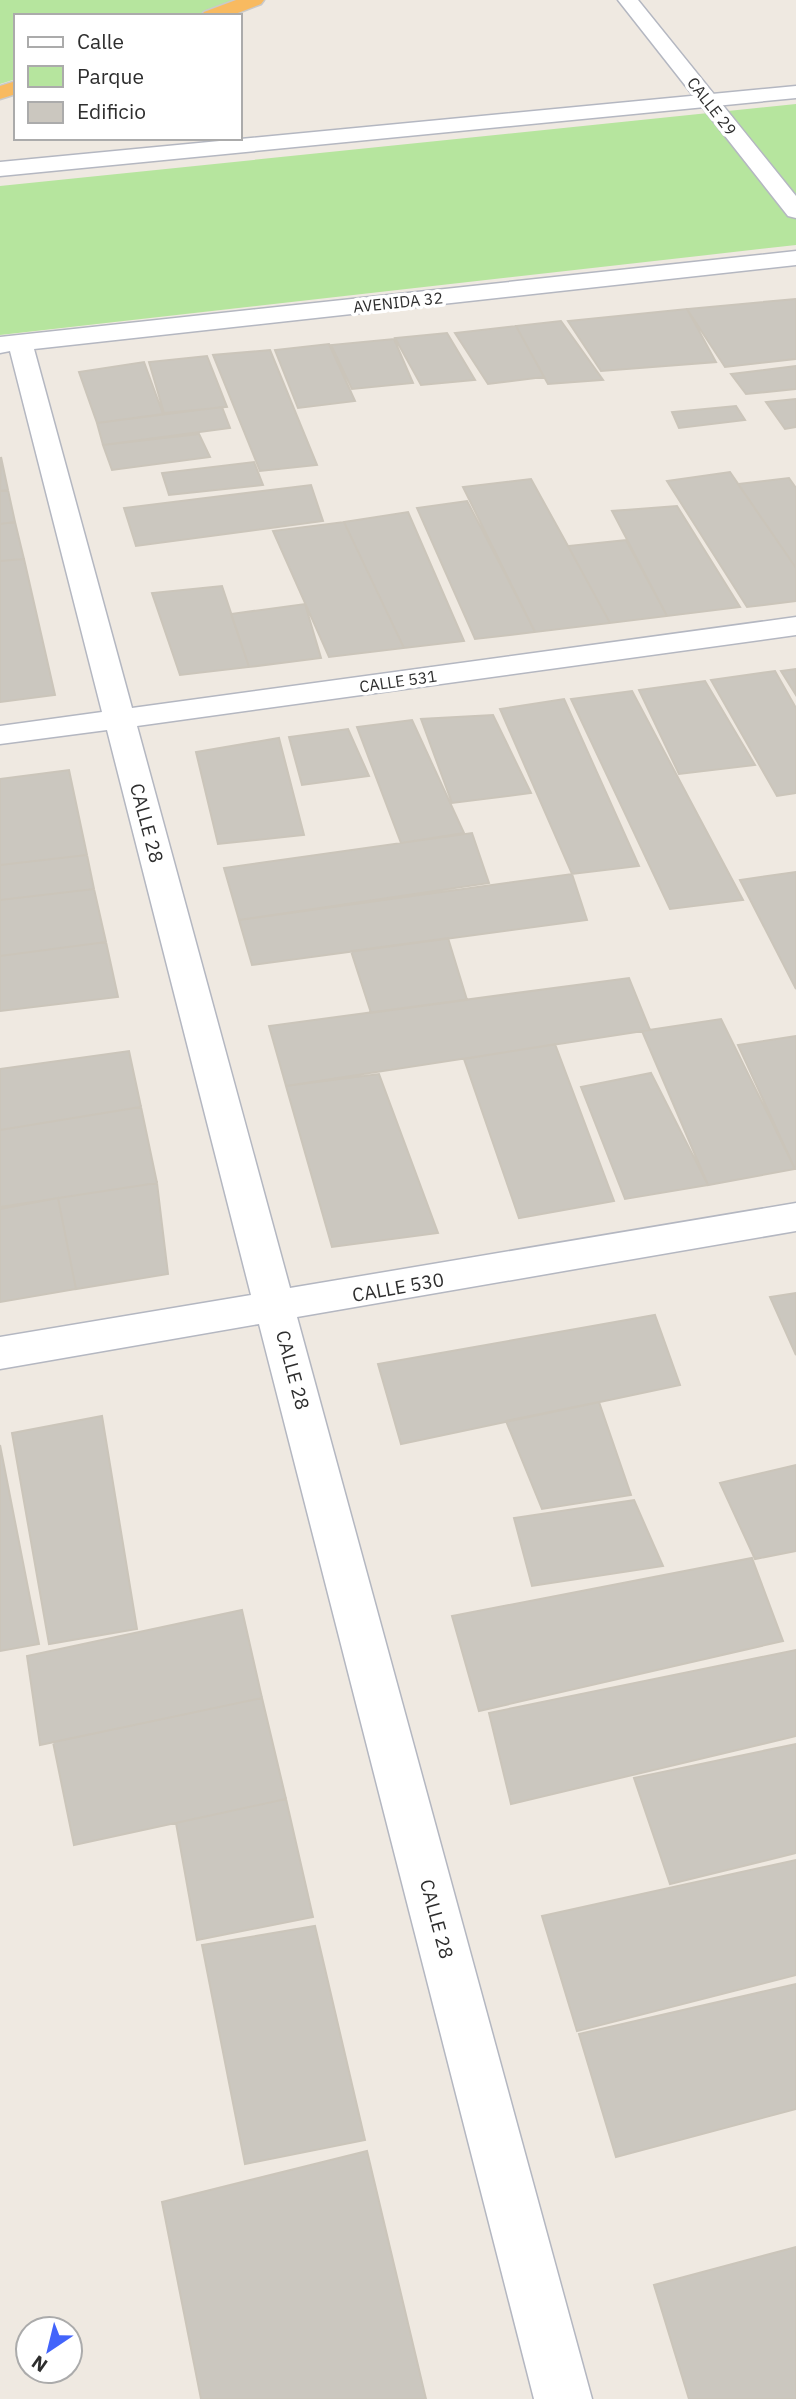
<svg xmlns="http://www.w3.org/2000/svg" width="796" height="2399" font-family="'IBM Plex Sans',sans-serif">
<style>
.green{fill:#b6e59e}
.building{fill:#cbc7bf;stroke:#cbc5ba;stroke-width:2}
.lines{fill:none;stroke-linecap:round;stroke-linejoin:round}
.minor-casing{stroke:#b4b7c1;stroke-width:3}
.tertiary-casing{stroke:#b4b7c1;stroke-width:3}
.trunk-casing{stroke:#c9c9c9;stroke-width:3}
.minor{fill:#fff;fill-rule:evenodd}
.tertiary{fill:#fff;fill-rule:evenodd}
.trunk{fill:#f8ba60;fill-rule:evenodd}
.labels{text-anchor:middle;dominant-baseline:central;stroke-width:7;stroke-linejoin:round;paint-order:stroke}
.far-street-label{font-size:16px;fill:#2e2e2e;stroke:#fff}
.street-label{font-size:19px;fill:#2e2e2e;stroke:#fff}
</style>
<rect width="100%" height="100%" fill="#efe9e1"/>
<path class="green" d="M0,0H238L195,16H16V79L0,84Z
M796,104V245L0,335V186Z"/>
<path class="building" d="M796,299V359L725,367L687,309Z
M687,309L716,362L601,371L568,321Z
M561,321L603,380L548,384L516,326Z
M516,326L544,377L488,384L455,333Z
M447,333L475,380L421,385L395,338Z
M394,339L413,383L352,389L331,345Z
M329,344L355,401L298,408L275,350Z
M270,350L317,465L260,471L213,355Z
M207,356L227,407L164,413L149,362Z
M144,362L163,414L97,423L79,372Z
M796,366V389L746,394L731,374Z
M796,399V427L785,429L766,402Z
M736,406L745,420L679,428L672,412Z
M222,407L230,428L103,445L97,423Z
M199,434L210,457L112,470L103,445Z
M1,457L8,490L0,491Z
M254,462L263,485L169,495L162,473Z
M730,472L796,568V601L747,607L667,481Z
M789,478L796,488V568L738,484Z
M531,479L568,546L610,623L535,632L463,487Z
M311,485L323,521L136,546L124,508Z
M8,490L15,522L0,524V491Z
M467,501L500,564L535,632L475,639L417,508Z
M677,506L740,607L667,616L612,511Z
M408,512L464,641L404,648L344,522Z
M15,522L24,559L0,561V524Z
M344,522L404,648L329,657L273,531Z
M626,540L667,616L610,623L568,546Z
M24,559L55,695L0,702V561Z
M222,586L249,667L180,675L152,593Z
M305,604L321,658L249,667L231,614Z
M796,669V695L781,671Z
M775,671L796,708V793L777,796L711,680Z
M705,681L755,765L679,774L639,690Z
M632,691L743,900L670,909L571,699Z
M564,699L639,866L572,874L500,709Z
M493,715L531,793L452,803L421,719Z
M412,720L464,833L401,843L357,727Z
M348,729L369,776L302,785L289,737Z
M279,738L304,835L218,844L196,752Z
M69,770L87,855L0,865V779Z
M472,833L489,883L239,920L224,868Z
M87,855L94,889L0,900V865Z
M796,872V989L740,880Z
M572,874L587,920L252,965L239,920Z
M94,889L106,942L0,956V900Z
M448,938L467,1000L371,1013L351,951Z
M106,942L118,997L0,1011V956Z
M629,978L650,1030L286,1086L269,1026Z
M721,1019L795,1169L708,1185L642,1031Z
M796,1036V1169H795L738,1045Z
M555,1044L614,1201L519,1218L464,1059Z
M129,1051L141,1107L0,1130V1069Z
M651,1073L708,1185L625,1199L581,1087Z
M379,1074L438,1233L332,1247L286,1086Z
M141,1107L157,1183L0,1207V1130Z
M157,1183L168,1274L76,1289L58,1198Z
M58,1198L76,1289L0,1302V1209Z
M796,1293V1355L770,1297Z
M655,1315L680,1385L401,1444L378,1364Z
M599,1402L631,1495L542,1509L506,1421Z
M102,1416L137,1629L49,1644L12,1433Z
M0,1445L39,1644L0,1651Z
M796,1465V1551L755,1559L720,1483Z
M634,1500L663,1566L532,1586L514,1518Z
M752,1558L783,1641L479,1711L452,1616Z
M242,1610L262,1698L40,1745L27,1656Z
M796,1650V1736L511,1804L489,1713Z
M262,1698L286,1799L74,1845L53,1742Z
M796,1744V1853L670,1884L634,1778Z
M286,1799L313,1917L197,1940L176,1823Z
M796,1860V1975L577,2031L542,1916Z
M315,1926L365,2140L245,2164L202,1945Z
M796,1984V2109L616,2157L579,2034Z
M367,2151L426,2399H201L162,2202Z
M796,2247V2399H689L654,2285Z"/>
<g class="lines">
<g class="minor-casing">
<path id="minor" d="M618,0H638L796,196V218L788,216Z
M796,251V265L34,349L132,708L796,617V635L137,726L290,1288L796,1203V1231L297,1317L592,2399H534L259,1324L0,1369V1337L251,1295L107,730L0,744V726L102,712L10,351L0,353V337Z"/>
</g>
<g class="tertiary-casing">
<path id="tertiary" d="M796,86V98L0,176V162Z"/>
</g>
<g class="trunk-casing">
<path id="trunk" d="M236,0H264L261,4L230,16H201L204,12Z
M16,81V94L0,99V86Z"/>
</g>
<use href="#minor" class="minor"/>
<use href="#tertiary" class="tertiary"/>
<use href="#trunk" class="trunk"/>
</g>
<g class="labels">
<g class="far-street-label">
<text transform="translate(712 106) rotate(52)">CALLE 29</text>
<text transform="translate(398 302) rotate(-6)">AVENIDA 32</text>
<text transform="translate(398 681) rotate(-8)">CALLE 531</text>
</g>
<g class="street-label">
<text transform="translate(147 823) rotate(75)">CALLE 28</text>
<text transform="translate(398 1287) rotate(-10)">CALLE 530</text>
<text transform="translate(293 1370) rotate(75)">CALLE 28</text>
<text transform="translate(437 1919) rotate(75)">CALLE 28</text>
</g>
</g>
<rect x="14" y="14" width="228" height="126" fill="#ffffff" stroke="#ababab" stroke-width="2"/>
<rect x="28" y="37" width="35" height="10" fill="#ffffff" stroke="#ababab" stroke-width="2"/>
<text x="77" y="49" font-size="21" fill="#2e2e2e">Calle</text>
<rect x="28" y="66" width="35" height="21" fill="#b6e59e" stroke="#ababab" stroke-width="2"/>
<text x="77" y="84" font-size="21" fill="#2e2e2e">Parque</text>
<rect x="28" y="102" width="35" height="21" fill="#cbc7bf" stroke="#ababab" stroke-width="2"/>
<text x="77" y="119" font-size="21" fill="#2e2e2e">Edificio</text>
<g transform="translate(49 2350) rotate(215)"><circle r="33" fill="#ffffff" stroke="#ababab" stroke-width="2"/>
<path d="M0-5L12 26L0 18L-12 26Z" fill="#4264fb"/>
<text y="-10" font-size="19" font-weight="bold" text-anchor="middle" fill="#2e2e2e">N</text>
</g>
</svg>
